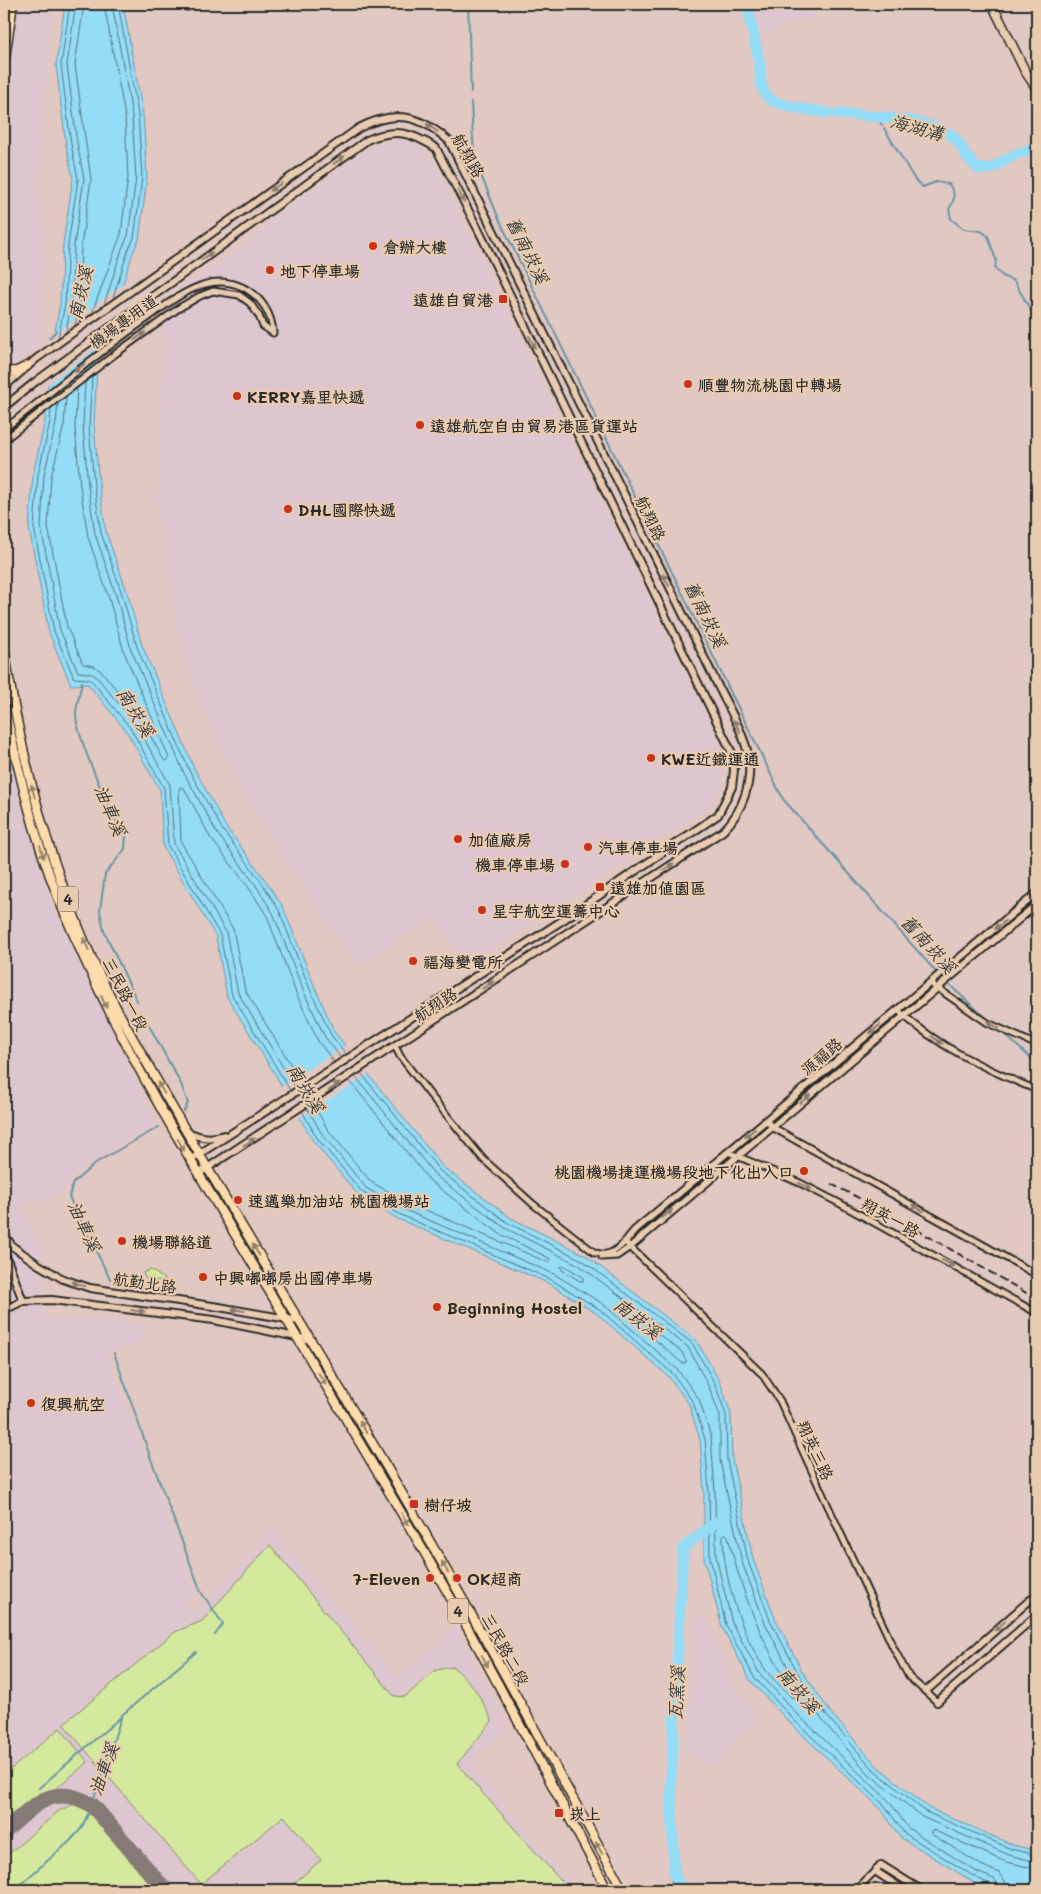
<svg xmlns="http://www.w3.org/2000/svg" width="1041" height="1894" font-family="Mali,'LXGW WenKai TC',sans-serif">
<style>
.built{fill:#dec6d0}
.green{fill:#d4e99d;stroke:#808a64}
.water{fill:#95dcf6;stroke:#6b95a5}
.pier{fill:#e2c8c3}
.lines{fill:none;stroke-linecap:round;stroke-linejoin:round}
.shore{stroke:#55727c;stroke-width:1}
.stream{stroke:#6b95a5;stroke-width:2}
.river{stroke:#95dcf6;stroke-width:11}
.taxiway{stroke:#867a77;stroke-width:16}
.minor-casing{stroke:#2b2b2b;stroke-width:9}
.tertiary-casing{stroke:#2b2b2b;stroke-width:10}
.secondary-casing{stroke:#2b2b2b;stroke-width:11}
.primary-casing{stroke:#2b2b2b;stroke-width:11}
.minor{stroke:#e9cbb0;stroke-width:5}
.tertiary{stroke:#e9cbb0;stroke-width:6}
.secondary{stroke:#e9cbb0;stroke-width:8}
.primary{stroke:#fedbac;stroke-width:8}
.rail{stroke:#2b2b2b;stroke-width:2;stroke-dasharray:8 4;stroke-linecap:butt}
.oneway{fill:#8a7b6e}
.oneway2{fill:#94836c}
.poi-dot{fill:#c8321e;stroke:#e9cbb0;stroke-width:2}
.labels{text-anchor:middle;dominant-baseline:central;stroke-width:4.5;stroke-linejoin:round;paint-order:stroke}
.shield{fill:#e9cbb0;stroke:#645b53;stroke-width:1}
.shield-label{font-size:15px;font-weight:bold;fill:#2b2b2b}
.street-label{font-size:16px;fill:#2b2b2b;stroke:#e9cbb0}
.poi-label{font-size:16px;font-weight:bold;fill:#2b2b2b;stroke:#e9cbb0;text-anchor:start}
.water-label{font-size:18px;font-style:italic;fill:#363d3f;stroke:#e9cbb0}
</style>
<rect width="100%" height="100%" fill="#e2c8c3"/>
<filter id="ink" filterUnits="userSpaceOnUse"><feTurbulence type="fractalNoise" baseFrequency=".02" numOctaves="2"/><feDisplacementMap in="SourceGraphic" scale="10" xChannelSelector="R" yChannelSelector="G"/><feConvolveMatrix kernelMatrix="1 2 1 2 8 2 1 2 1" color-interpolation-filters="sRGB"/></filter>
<g filter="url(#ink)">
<path class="built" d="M4,4H52L37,196L46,228L37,346L23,360L4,367Z
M747,4H815L811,20L788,22L755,40Z
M393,139L413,143L432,160L713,729L723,752L724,771L721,790L709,807L466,966L433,917L357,966L281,854L239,786L216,738L195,689L177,631L164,532L157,515L165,301L245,245L275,217L370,147Z
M4,733L24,817L54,908L156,1125L94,1159L72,1177L58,1194L21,1207L45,1252L39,1257L46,1320L102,1319L144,1324L141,1342L107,1355L198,1598L186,1601L193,1614L272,1530L397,1677L456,1628L509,1727L470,1762L574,1890H4Z
M704,1617L735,1686L759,1718L733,1743L714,1769L688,1754L694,1618Z"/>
<path class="green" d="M149,1270L153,1271L168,1282L146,1279L143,1273Z
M270,1545L394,1696L405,1697L436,1670L453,1667C473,1683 481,1697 492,1721L457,1764L569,1890H286L321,1860L284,1816L201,1884L63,1724L175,1632L202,1621Z
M60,1728L88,1762L4,1831V1775Z
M85,1800L101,1806L165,1881L168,1890H4V1858L60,1810Z"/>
<path class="water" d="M65,4H123L143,114L147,178L139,240L133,252L117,303L98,348L94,425L99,484L106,532L127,592L142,645L194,768L226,827L264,878L283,907L314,985L335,1033L443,1167L511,1218L585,1255L696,1340L720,1382L731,1414L732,1459L753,1559L775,1618L802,1671L831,1713L876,1765L929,1808L1013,1845L1037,1851V1890H993L973,1882L900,1837L881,1809L789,1722L750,1680L722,1627L704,1558V1492L700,1440L689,1404L669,1377L596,1313L548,1283L398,1219L359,1196L313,1141L276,1076L227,997L216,937L163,847L160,790L127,732L88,684L71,685L49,633L29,528L33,474L45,421L51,352L60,304L63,244L73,178L66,145L56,65Z"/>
<path class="pier" d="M126,282L103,344L45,386L51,337Z
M348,1044L371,1073L298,1119L280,1087Z"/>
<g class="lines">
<path class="shore" d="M113,298L128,251L134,238L142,178L138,114L118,4
M104,305L122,249L128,236L136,178L132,115L112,4
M92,313L121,234L128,177L125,116L104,4
M75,326L79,305L81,246L91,180L75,65L84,4
M66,332L71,304L74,245L84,179L77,143L67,65L76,4
M58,338L65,304L68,245L78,179L71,144L61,65L70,4
M92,377L89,426L94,485L101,533L122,594L137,647L189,770L222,829L260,880L279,910L309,987L331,1035L346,1054
M85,382L83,426L88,485L95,534L116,595L131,649L184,773L217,833L255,884L273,913L303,990L325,1037L341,1058
M66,397L64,425L51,477L48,527L67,627L83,664L94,666L102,672L142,721L164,760L167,761L169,758L124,652L109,598L88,537L80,486L75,427L77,388
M58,403L56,423L44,475L41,527L60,630L78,672L90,673L96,676L137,726L170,785L174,844L226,932L238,993L295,1087
M51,408L50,422L38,475L34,528L54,631L74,678L88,679L92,681L131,729L164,788L168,846L220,935L232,995L290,1090
M361,1073L440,1171L508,1223L582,1260L692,1343L715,1384L726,1415L727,1460L748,1561L770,1620L798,1673L827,1716L873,1769L926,1812L1011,1849L1037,1855
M355,1076L436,1176L505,1228L579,1265L688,1347L709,1387L720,1416V1461L742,1562L765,1623L793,1677L822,1720L868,1773L922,1817L1009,1855L1037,1862
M302,1083L245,990L233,929L181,842L179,790L180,787L184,788L210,837L249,888L267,916L296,993L318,1041L334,1062
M313,1104L328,1130L371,1182L407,1202L547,1262H550L549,1258L500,1234L430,1181L349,1080
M307,1108L322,1134L366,1188L403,1209L554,1274L603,1304L678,1370L699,1399L711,1437L715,1492L716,1557L732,1623L759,1673L797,1714L889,1801L908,1828L977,1872L994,1879L998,1884L999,1890
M302,1111L317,1138L362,1192L401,1215L550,1279L599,1309L673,1374L693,1402L705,1439L709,1492L710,1558L726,1625L754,1677L793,1719L885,1806L904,1833L975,1877L990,1884L993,1890
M565,1266L583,1277V1281H580L562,1270L561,1267Z
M649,1327L682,1352L686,1361V1363H682L645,1331V1328Z
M725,1534L728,1536C741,1591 763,1647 795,1694L794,1698L791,1697C783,1688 772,1679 765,1669C741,1634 723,1578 723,1536Z
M1007,1890L1005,1881L999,1873L981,1865L931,1834V1831L933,1830L1006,1862L1037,1869"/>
<path class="stream" d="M468,4L471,92
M471,102L474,158L499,219L783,799L937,973
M876,116L882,125
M884,128L915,180L923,187L936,182L949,184C955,194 956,199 949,209L951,219L964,229L981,231L988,236L996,260L995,269L1004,277L1014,281L1037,321
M49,338L56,331
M82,682C80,692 77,703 76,713C75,733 112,819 126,836L125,849L105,874L100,911L104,931L137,1001
M941,977L989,1021
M146,1020L181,1084L188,1103L184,1111
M1000,1030L1037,1064
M110,1279L69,1197L73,1183L97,1162L159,1127
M114,1353L151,1459L201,1592L223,1624L215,1635
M39,1788L122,1716
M14,1890L69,1842L81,1829L90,1810L122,1715L196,1652
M669,1890L674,1873"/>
<path class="river" d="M747,4L760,66L761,85L767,97L775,102L792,107L828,113
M837,114C865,115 935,119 955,138C959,142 962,149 965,154C969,160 974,164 978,169H990L1016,154L1032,150L1037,152
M682,1890L674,1873L671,1782L683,1548L716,1522"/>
<path class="taxiway" d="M4,1832C32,1807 54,1780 93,1806L165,1890"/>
<g class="minor-casing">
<path id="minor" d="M178,4L187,7
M4,429C51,393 96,354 145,320C162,308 180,293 200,286C235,272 271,297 273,333
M4,440L115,354L179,308L200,296L213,291L239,295L250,303L259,316L263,326L273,333
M930,983L988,1023L1037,1045
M898,1010C937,1047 988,1070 1037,1090
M395,1046L400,1056L431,1096L483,1159L533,1204L595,1253
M766,1120L772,1127L1037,1275
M728,1152L800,1183L839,1203L1037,1313
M594,1252C607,1258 616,1251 625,1242L762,1374L780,1401L794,1432L893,1647L909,1677L937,1702
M602,1257L617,1256L630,1247
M856,1890L881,1865"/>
</g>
<g class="tertiary-casing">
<path id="tertiary" d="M4,387L36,359L359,128C395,109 420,115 449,141C521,285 592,429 663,573C682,612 701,651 720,690C730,710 743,732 748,754C753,782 743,811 723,831L198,1174
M4,407L35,382L367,140C395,128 411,132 436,148L480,233L732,753L734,770L732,787L718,815L563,920L190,1160
M186,1131C199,1138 211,1140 224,1135
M4,1234L12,1246L39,1265L63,1279L90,1288L219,1307L299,1321
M625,1242L635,1230L1037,893
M630,1247L1037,904
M4,1251L23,1301
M4,1310L23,1301L52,1300L214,1320L311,1340
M926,1691L1037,1594
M937,1702L1037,1615
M881,1865L921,1890
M875,1871L904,1890"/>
</g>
<g class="secondary-casing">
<path id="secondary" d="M992,4L1025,71L1037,89"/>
</g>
<g class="primary-casing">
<path id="primary" d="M4,9L5,4
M4,64L13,4
M4,372L17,371L27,366
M4,647C18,740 40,831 75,918C100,984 136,1044 171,1105C231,1211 296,1314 358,1419C451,1573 536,1732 623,1890
M4,703C18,769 33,835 58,897C125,1066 227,1218 319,1374C367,1455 416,1536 462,1618C512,1708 559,1799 608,1890"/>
</g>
<use href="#minor" class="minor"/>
<use href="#tertiary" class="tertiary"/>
<use href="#secondary" class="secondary"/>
<use href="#primary" class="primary"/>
<path class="rail" d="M831,1184L877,1207L1037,1299"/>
</g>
<defs><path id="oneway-solid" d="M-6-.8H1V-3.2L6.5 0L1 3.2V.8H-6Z" transform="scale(1.25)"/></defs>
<g class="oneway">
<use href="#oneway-solid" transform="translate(432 128) rotate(-145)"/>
<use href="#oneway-solid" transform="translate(339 160) rotate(-36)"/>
<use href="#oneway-solid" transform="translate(276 187) rotate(145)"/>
<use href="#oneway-solid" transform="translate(461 196) rotate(63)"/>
<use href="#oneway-solid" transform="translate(207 256) rotate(-36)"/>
<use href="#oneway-solid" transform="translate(140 336) rotate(-36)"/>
<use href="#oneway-solid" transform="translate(532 342) rotate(64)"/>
<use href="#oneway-solid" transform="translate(79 368) rotate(142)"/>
<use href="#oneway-solid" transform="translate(666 580) rotate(-116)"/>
<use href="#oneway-solid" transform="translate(737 726) rotate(-115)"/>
<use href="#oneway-solid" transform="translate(668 867) rotate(-33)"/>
<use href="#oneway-solid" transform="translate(1000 925) rotate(140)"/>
<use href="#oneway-solid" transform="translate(488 985) rotate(-33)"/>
<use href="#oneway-solid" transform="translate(993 1025) rotate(-152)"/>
<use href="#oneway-solid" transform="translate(875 1029) rotate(140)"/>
<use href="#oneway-solid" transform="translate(937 1040) rotate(35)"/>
<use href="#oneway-solid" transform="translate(334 1087) rotate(-34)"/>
<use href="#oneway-solid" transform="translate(805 1099) rotate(-40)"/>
<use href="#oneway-solid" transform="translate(750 1133) rotate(140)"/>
<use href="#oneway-solid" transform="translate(249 1142) rotate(-33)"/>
<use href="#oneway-solid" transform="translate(805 1186) rotate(26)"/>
<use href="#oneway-solid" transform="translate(918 1208) rotate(-151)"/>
<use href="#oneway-solid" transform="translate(667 1214) rotate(-40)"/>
<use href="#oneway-solid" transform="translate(948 1263) rotate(29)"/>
<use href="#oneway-solid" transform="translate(78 1284) rotate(-162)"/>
<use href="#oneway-solid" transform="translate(238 1310) rotate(-171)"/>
<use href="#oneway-solid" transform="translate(138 1311) rotate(7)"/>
<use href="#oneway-solid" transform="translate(1000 1626) rotate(139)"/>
</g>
<g class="oneway2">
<use href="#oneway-solid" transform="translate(33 791) rotate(-105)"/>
<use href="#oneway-solid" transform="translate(42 852) rotate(73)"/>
<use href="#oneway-solid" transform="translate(86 944) rotate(-114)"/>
<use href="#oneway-solid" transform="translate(104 1002) rotate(65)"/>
<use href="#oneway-solid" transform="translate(161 1088) rotate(-120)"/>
<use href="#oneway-solid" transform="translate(181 1145) rotate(61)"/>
<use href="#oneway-solid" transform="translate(256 1250) rotate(-121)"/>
<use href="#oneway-solid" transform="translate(322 1379) rotate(59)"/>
<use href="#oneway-solid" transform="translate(363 1427) rotate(-121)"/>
<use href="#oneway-solid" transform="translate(405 1519) rotate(59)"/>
<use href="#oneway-solid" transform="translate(445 1567) rotate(-119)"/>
<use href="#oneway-solid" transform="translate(485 1661) rotate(62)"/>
<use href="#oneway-solid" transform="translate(599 1848) rotate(-119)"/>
</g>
</g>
<g class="poi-dot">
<circle cx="373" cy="246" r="5"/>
<circle cx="270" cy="270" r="5"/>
<rect x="498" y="294" width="10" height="10" rx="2.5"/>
<circle cx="688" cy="384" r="5"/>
<circle cx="237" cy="396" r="5"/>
<circle cx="420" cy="425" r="5"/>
<circle cx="288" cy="509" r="5"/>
<circle cx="651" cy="758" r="5"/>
<circle cx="458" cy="839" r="5"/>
<circle cx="588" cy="847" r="5"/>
<circle cx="565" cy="864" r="5"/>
<rect x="595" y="882" width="10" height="10" rx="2.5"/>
<circle cx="482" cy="910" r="5"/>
<circle cx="413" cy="961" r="5"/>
<circle cx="804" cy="1171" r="5"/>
<circle cx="238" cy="1200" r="5"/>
<circle cx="122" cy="1241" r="5"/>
<circle cx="203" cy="1277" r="5"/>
<circle cx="437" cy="1307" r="5"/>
<circle cx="31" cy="1403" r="5"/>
<rect x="409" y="1499" width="10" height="10" rx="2.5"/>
<circle cx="430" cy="1578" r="5"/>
<circle cx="457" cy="1578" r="5"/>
<rect x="554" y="1808" width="10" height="10" rx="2.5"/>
</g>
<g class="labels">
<g class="shield">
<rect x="58" y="886.5" width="20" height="25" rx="4"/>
<rect x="448" y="1598.5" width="20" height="25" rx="4"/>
</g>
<g class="shield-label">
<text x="68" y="899">4</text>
<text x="458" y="1611">4</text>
</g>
<g class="street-label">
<text transform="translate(469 155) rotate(60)">航翔路</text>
<text transform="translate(123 321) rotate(-36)">機場專用道</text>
<text transform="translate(651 518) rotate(64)">航翔路</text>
<text transform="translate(126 994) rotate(63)">三民路一段</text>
<text transform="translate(435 1004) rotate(-33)">航翔路</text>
<text transform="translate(821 1056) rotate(-40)">源福路</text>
<text transform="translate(891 1217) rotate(29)">翔英一路</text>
<text transform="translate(145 1282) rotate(8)">航勤北路</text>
<text transform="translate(816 1450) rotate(65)">翔英三路</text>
<text transform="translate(506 1649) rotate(61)">三民路二段</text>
</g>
<g class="poi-label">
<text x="383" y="246">倉辦大樓</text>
<text x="280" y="270">地下停車場</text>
<text x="493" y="299" text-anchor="end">遠雄自貿港</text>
<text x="698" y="384">順豐物流桃園中轉場</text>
<text x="247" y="396">KERRY嘉里快遞</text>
<text x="430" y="425">遠雄航空自由貿易港區貨運站</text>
<text x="298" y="509">DHL國際快遞</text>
<text x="661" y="758">KWE近鐵運通</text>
<text x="468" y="839">加值廠房</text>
<text x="598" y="847">汽車停車場</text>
<text x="555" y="864" text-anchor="end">機車停車場</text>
<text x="610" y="887">遠雄加值園區</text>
<text x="492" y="910">星宇航空運籌中心</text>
<text x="423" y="961">福海變電所</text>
<text x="794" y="1171" text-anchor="end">桃園機場捷運機場段地下化出入口</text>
<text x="248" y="1200">速邁樂加油站 桃園機場站</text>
<text x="132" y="1241">機場聯絡道</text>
<text x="213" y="1277">中興嘟嘟房出國停車場</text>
<text x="447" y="1307">Beginning Hostel</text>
<text x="41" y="1403">復興航空</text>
<text x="424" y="1504">樹仔坡</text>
<text x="420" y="1578" text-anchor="end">7-Eleven</text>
<text x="467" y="1578">OK超商</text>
<text x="569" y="1813">崁上</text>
</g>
<g class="water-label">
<text transform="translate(917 127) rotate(15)">海湖溝</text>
<text transform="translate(528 250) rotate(64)">舊南崁溪</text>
<text transform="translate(80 293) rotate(-77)">南崁溪</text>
<text transform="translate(706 614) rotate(64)">舊南崁溪</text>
<text transform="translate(136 712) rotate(59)">南崁溪</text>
<text transform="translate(111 810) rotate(67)">油車溪</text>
<text transform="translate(929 944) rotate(48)">舊南崁溪</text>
<text transform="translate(306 1088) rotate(59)">南崁溪</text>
<text transform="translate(85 1226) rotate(66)">油車溪</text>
<text transform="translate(638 1318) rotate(38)">南崁溪</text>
<text transform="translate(799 1690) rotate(49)">南崁溪</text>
<text transform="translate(676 1693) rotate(-87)">瓦窯溪</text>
<text transform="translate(103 1769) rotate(-70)">油車溪</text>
</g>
</g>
<rect width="1041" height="1894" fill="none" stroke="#e9cbb0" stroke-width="20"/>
<rect x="10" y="10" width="1021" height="1874" fill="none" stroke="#2b2b2b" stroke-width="2" filter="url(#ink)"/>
</svg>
